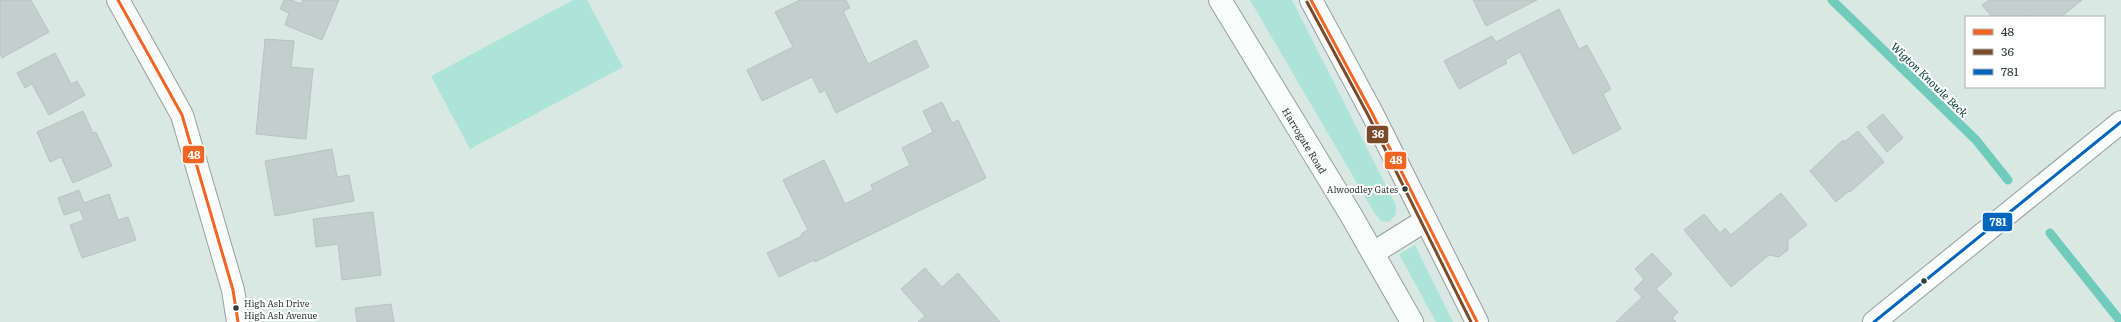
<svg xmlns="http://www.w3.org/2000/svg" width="2121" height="322" font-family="Literata,serif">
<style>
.green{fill:#ade4d8}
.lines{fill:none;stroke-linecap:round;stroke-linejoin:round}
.stream{stroke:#70cbbc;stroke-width:9}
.building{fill:#c3cfcc;stroke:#b7c3c0}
.minor-casing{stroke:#96a09e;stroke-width:24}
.highway-casing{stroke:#96a09e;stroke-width:24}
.minor{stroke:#f9fcfb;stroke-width:22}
.highway{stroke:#f9fcfb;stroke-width:22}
.bus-1-casing{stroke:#fff;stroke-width:6}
.bus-2-casing{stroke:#fff;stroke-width:6}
.bus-3-casing{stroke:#fff;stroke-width:6}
.bus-1{stroke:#f26522;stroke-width:3}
.bus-2{stroke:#7a4b2a;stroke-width:3}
.bus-3{stroke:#0065bd;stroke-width:3}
.bus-dot{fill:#313c39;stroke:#fff;stroke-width:1.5}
.labels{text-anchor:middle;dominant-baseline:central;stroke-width:4;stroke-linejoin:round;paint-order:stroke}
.bus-label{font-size:9px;fill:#313c39;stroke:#fff;text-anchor:end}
.street-label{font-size:10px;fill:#313c39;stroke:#fff}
.water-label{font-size:11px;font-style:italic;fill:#003a32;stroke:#fff}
.line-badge{stroke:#fff;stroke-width:1.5}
.badge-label{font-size:11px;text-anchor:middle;font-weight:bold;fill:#fff}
</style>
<rect width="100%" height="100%" fill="#dae8e4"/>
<path class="green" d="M573,0H587L623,67L470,149L431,76Z
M1250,0H1292L1396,205V214L1389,222L1381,221L1375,214Z
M1415,245L1453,322H1436L1399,254Z"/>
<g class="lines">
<path class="stream" d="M1832,0L1976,140L2008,180
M2050,233L2121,322"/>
</g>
<path class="building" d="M0,0H31L49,32L2,58L0,54Z
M284,0H291L301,4L303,0H339L322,40L285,25L289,13L280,9Z
M800,0H846L850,8L843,11L868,64L916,40L929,67L836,113L825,90L820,93L812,77L762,101L747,70L793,47L775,12Z
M1473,0H1537L1486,26Z
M1989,0H2082L2061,17H2031L2029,15L2026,17H1992L1982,5Z
M1559,9L1579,49L1587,45L1611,89L1603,94L1621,129L1573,154L1520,52L1505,60L1507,63L1459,89L1444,61L1492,36L1496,42Z
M265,39L294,41L291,67L313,69L306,139L256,134Z
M55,53L71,84L77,81L85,95L49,115L32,84L25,88L17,73Z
M942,102L952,123L958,120L986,178L815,262L814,260L779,277L767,253L802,236L801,234L808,230L783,180L824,160L845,204L873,190L871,185L910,165L902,148L933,132L923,111Z
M83,111L93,133L96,132L112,166L73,183L61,157L50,162L37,132Z
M1883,114L1903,138L1887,152L1867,127Z
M1858,131L1884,162L1850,192L1849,191L1836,202L1810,171L1843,140L1844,142Z
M332,149L337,177L349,175L354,201L275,216L265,161Z
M79,190L84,203L109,194L118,220L128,217L136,240L82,258L70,225L84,220L80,210L64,215L58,198Z
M1781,193L1807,225L1788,240V250L1779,257L1769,255L1731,287L1684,230L1704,214L1720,233L1725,228L1731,235Z
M373,212L381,275L342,280L338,244L316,247L313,219Z
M1652,253L1672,274L1656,289L1678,312L1672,318L1676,322H1616L1642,297L1634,289L1644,279L1635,269Z
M925,268L942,287L958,273L1000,322H918L925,316L901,289Z
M391,304L394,322H357L355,308Z"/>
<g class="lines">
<g class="minor-casing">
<path id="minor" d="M118,0L182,115L233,290L238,322
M1874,322L2121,122"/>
</g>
<g class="highway-casing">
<g id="highway">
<path id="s1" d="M1220,0L1351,215L1412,322"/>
<path d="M1311,0L1372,113L1477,322"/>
<path d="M1373,253L1426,220"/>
</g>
</g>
<use href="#minor" class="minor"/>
<use href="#highway" class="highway"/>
<g class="bus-1-casing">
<path id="bus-1" d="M118,0L182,115L233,290L238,322
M1311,0L1372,113L1477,322"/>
</g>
<g class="bus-2-casing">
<path id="bus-2" d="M1307,2L1368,115L1471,322"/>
</g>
<g class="bus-3-casing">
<path id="bus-3" d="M1874,322L2121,122"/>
</g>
<use href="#bus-1" class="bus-1"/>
<use href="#bus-2" class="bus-2"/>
<use href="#bus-3" class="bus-3"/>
</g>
<g class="bus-dot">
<circle cx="1405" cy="189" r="3.5"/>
<circle cx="1924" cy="281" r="3.5"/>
<circle cx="236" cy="308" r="3.5"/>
</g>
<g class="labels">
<g class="bus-label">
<text x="1398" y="189">Alwoodley Gates</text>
<text x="244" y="303" text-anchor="start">High Ash Drive<tspan x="244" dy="12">High Ash Avenue</tspan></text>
</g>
<g class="street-label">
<text stroke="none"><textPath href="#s1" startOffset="164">Harrogate Road</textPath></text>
</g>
<g class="water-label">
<text transform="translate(1930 79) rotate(44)">Wigton Knowle Beck</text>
</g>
</g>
<g class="line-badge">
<rect x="1366" y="125" width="23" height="19" rx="4" fill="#7a4b2a"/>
<rect x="182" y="145" width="23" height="19" rx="4" fill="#f26522"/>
<rect x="1384" y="151" width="23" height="19" rx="4" fill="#f26522"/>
<rect x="1982" y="212" width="31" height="20" rx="4" fill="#0065bd"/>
</g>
<g class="badge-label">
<text x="1378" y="138">36</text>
<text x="194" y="159">48</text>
<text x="1396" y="164">48</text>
<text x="1998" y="226">781</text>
</g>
<rect x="1965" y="16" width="140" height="72" fill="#ffffff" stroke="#adb1b0"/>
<rect x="1973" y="29" width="20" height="6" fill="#f26522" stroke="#adb1b0"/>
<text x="2001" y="36" font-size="12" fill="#313c39">48</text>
<rect x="1973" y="49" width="20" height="6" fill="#7a4b2a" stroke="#adb1b0"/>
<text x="2001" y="56" font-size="12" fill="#313c39">36</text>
<rect x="1973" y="69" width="20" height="6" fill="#0065bd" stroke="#adb1b0"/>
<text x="2001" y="76" font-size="12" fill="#313c39">781</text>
</svg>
